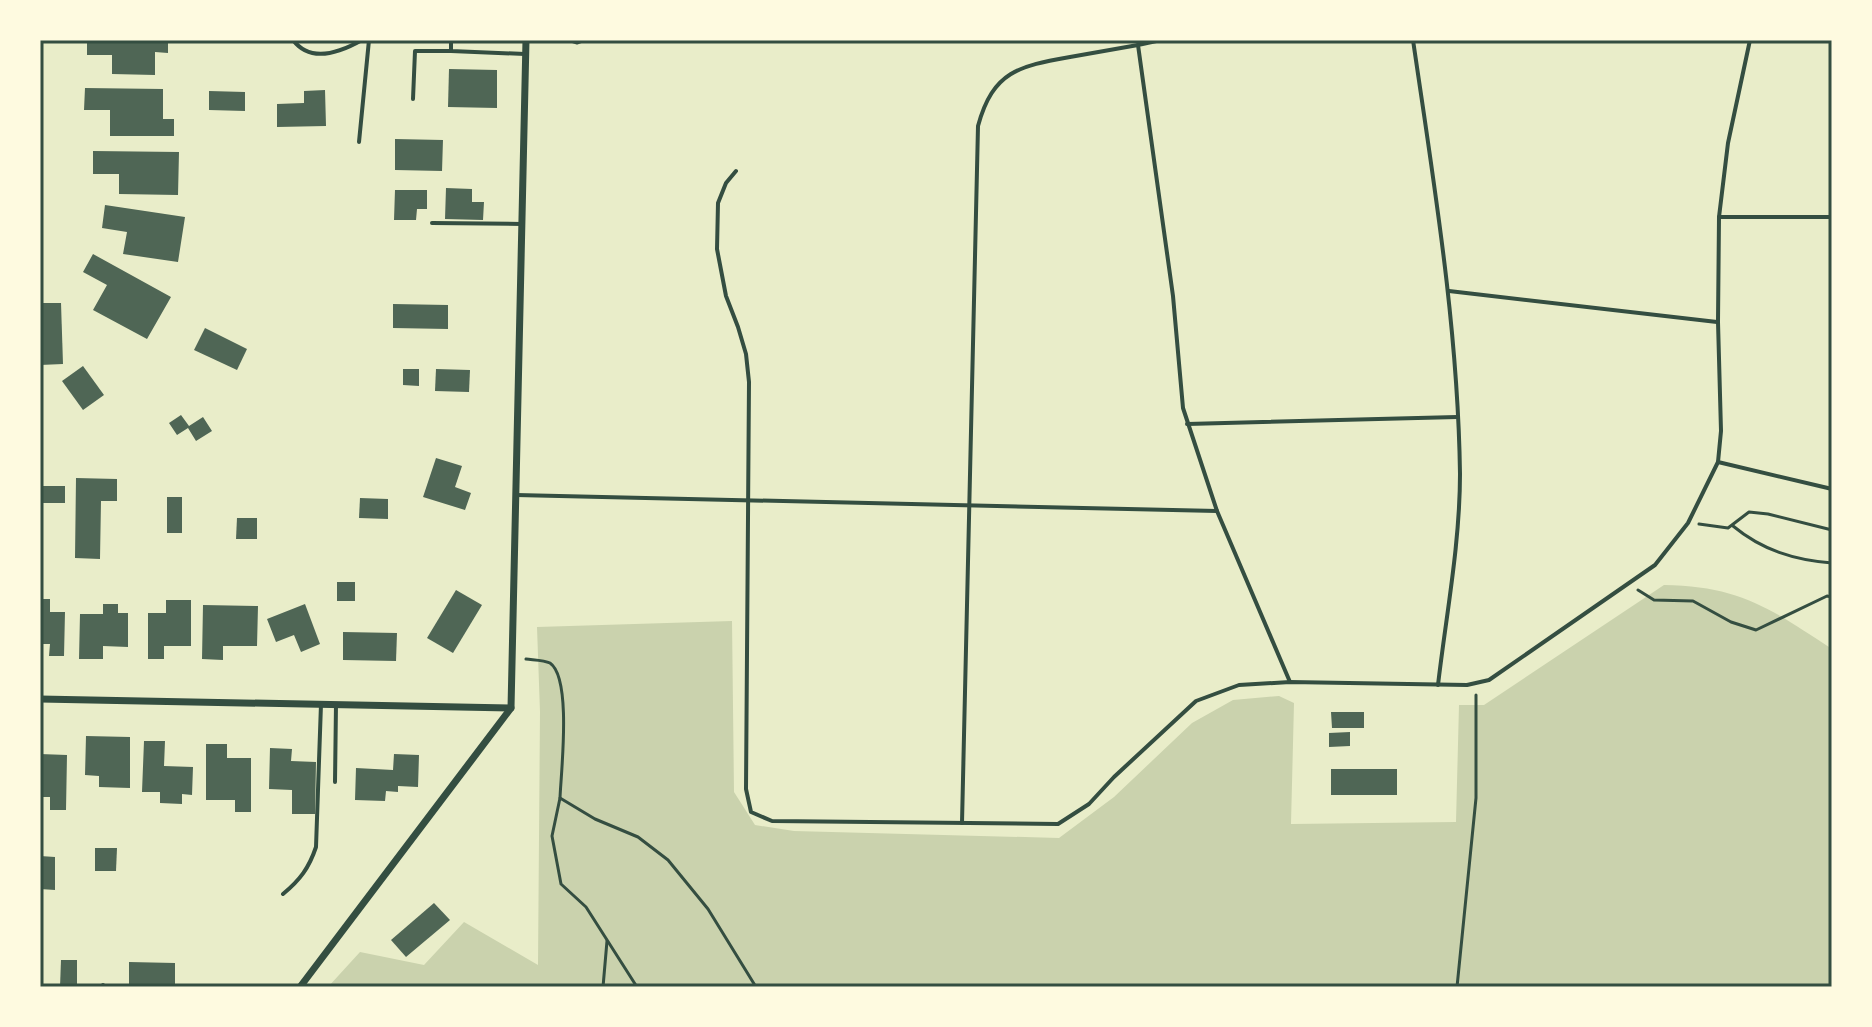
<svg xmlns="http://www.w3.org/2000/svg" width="1872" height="1027" font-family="Cabin,sans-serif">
<rect width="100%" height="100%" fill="#e9edc9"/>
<path fill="#cad2ad" d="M1664 585C1740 586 1771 609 1832 649V987H328L360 952 424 965 464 922 538 965 540 712 537 627 732 621 734 792 755 825 794 831 1059 838 1114 797 1192 723 1233 700 1279 696 1294 703 1291 824 1456 822 1459 705H1484Z"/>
<g fill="#4f6655">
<path d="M87 40H168V53L155 52V75L112 74V55H87Z"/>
<path d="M449 69 497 70V108L448 107Z"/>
<path d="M85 88 163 89V119H174V136H110V110H84Z"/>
<path d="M325 90 326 126 277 127V104L304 103V91Z"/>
<path d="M209 91 245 92V111L209 110Z"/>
<path d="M395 139 443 140 442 171 395 170Z"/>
<path d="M93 151 179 152 178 195 119 194V174H93Z"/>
<path d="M446 188 472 189V202H484L483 220 445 219Z"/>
<path d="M395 190H427V209H417L416 220H394Z"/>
<path d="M105 205 185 217 178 262 123 254 127 232 102 228Z"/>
<path d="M93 254 171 297 147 339 93 310 107 285 83 272Z"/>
<path d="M40 303H61L63 364 40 365Z"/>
<path d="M393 304 448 305V329L393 328Z"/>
<path d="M205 328 247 349 237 370 194 350Z"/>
<path d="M83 366 104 395 83 410 62 381Z"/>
<path d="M403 369H419V386L403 385Z"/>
<path d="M436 369 470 370 469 392 435 391Z"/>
<path d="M181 415 189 426 203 417 212 431 196 441 188 428 177 435 169 423Z"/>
<path d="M436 458 462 466 455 487 471 493 465 510 423 497Z"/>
<path d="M76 478 117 479V501H101L100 559 75 558Z"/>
<rect x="40" y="486" width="25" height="17"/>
<rect x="167" y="497" width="15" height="36"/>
<path d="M360 498 388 499V519L359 518Z"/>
<path d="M237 518H257V539H236Z"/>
<rect x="337" y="582" width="18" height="19"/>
<path d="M456 590 482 605 453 653 427 638Z"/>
<path d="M40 599H50V612H65L64 656H49L50 644H40Z"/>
<path d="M166 600H191V646H164V659H148V613H166Z"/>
<path d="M103 604H118V613H128V647L103 646V659H79L80 614H103Z"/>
<path d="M305 604 320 644 301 652 294 635 276 642 267 619Z"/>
<path d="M203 605 258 606 257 646H223V660L202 659Z"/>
<path d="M343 632 397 633 396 661 343 660Z"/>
<path d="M1331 712H1364V728H1332Z"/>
<path d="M1350 732V746L1329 747V733Z"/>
<path d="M86 736 130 737V788L99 787V776L85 775Z"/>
<path d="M144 741H165L164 766 193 767 192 795 182 794V804L160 803V792H142Z"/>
<path d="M206 744H227V758H251V812H235V800H206Z"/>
<path d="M270 748 292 749 291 761 316 762 315 814H292V790L269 789Z"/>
<path d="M40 754 67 755 66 810H50V797H40Z"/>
<path d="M394 754 419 755 418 787 398 786V792L386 791 385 801 355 800 356 768 393 770Z"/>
<rect x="1331" y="769" width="66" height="26"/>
<path d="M95 848H117L116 871H95Z"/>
<path d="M40 856 55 857V890L40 889Z"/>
<path d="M434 903 450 920 406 957 391 940Z"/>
<path d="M61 960H77V987H60Z"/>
<path d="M129 962 175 963V987H129Z"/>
</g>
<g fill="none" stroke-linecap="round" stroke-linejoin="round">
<g stroke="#344e41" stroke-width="3">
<path d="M568 40 577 43 585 40"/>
<path d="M1699 524 1728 528 1749 512 1768 514 1832 530"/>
<path d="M1733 526C1762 550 1794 560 1832 563"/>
<path d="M1638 590 1654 600 1693 601 1731 622 1756 630 1827 596 1832 597"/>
<path d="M526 659C533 660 544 660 550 663 572 678 561 772 560 798"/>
<path d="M603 987 607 941"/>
<path d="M637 987 586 907 561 884 552 836 560 798 595 819 638 837 668 860 708 909 756 987"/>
<path d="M1457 987 1476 798V695"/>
</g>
<g stroke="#344e41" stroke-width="4">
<path d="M293 40C311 64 341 52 362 40"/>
<path d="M451 40V51L525 54"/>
<path d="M1161 40 1138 45 1173 296 1183 408 1217 511 1290 682"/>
<path d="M1413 40C1434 184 1458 328 1460 474 1460 544 1446 616 1438 685"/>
<path d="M1750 40 1728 143 1719 217H1832"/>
<path d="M413 99 415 51H451"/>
<path d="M359 142 369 40"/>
<path d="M736 171 726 183 718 203 717 249 726 296 738 327 746 354 749 382 746 789 751 812 772 821 1058 824 1089 804 1114 777 1196 701 1239 685 1290 682 1467 685 1489 680 1655 565 1688 523 1718 462"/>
<path d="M1719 217 1718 322 1721 431 1718 462 1832 489"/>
<path d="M432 223 522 224"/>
<path d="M1449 291 1717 322"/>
<path d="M1187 424 1457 417"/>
<path d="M516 495 1217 511"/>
<path d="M335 782 336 704"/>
<path d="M962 823 978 126C993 71 1019 66 1070 57 1093 53 1115 49 1138 45"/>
<path d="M283 894C300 880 309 868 316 847L321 704"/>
<path d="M103 987V985"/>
</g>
<g stroke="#344e41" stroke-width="7">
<path d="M40 699 511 708"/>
<path d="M300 987 511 708 526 40"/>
</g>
</g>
<rect width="1872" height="1027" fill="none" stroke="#fefae0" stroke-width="84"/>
<rect x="42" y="42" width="1788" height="943" fill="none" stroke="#344e41" stroke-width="3"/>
</svg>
